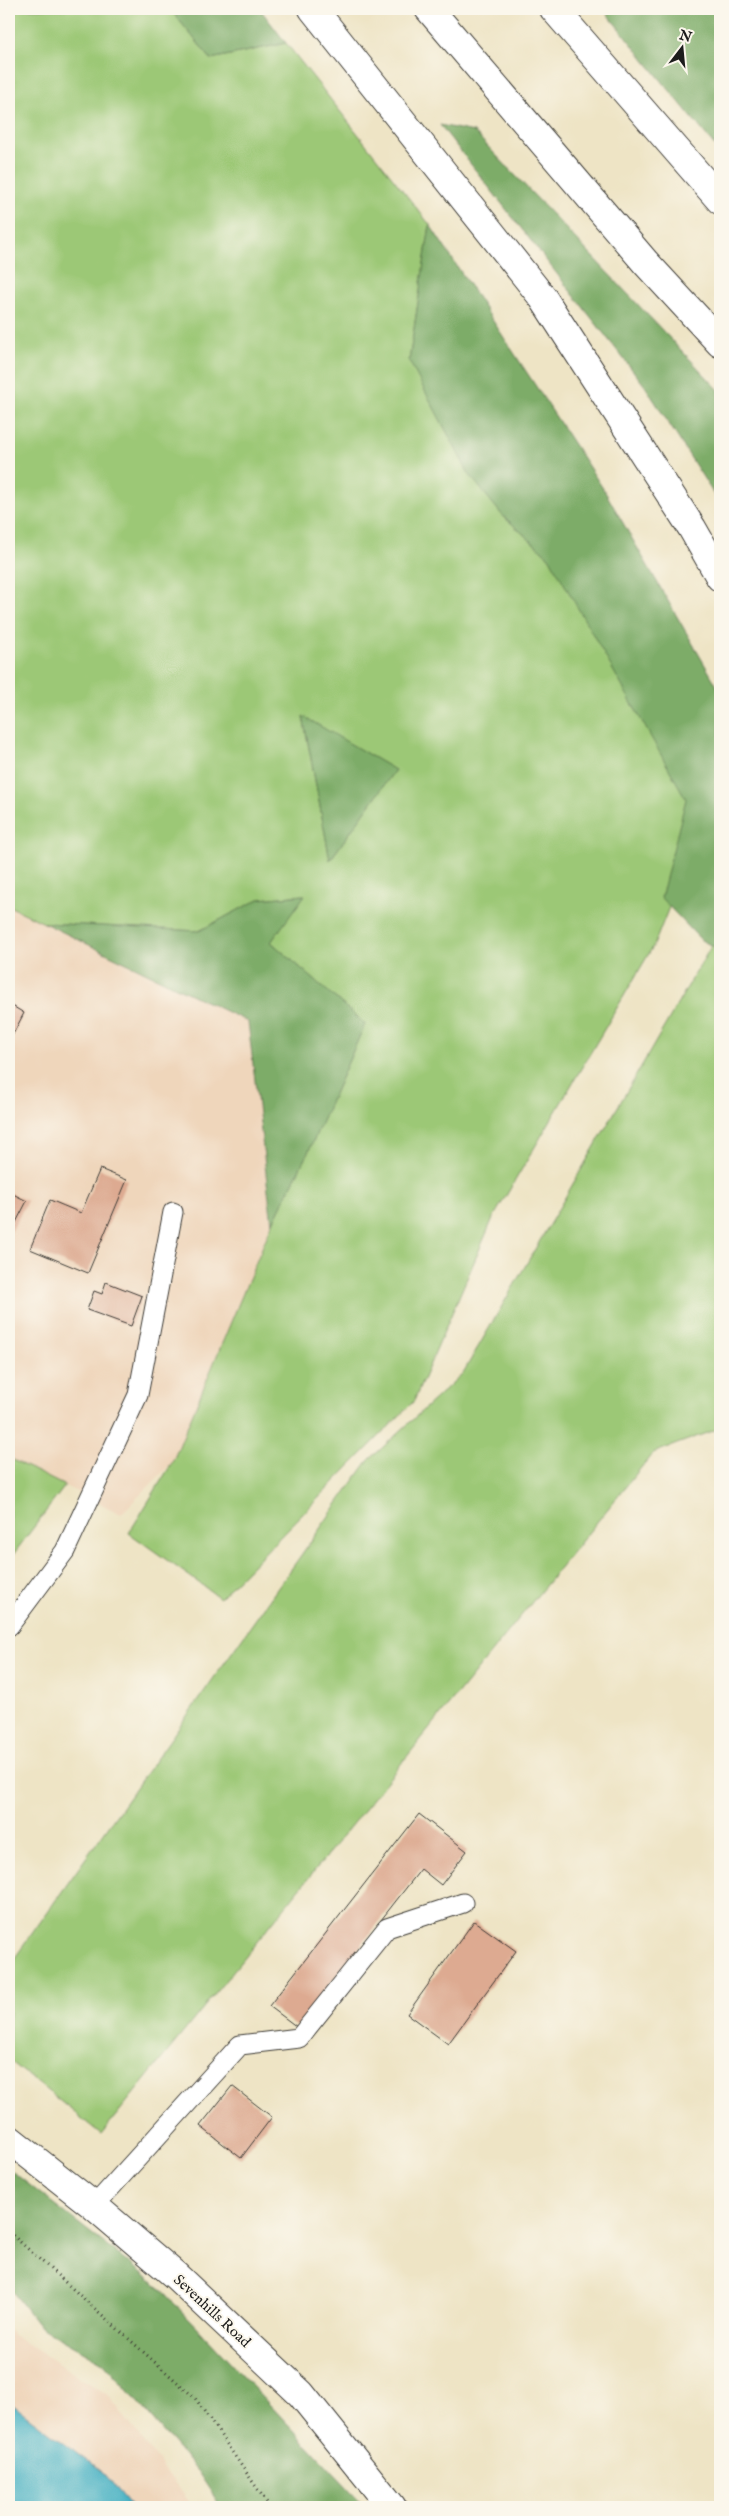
<svg xmlns="http://www.w3.org/2000/svg" width="729" height="2516" font-family="'IM FELL English',serif">
<rect width="100%" height="100%" fill="#fbf7ec"/>
<filter id="ink" filterUnits="userSpaceOnUse"><feTurbulence type="fractalNoise" baseFrequency=".02" numOctaves="2"/><feDisplacementMap in="SourceGraphic" scale="10" xChannelSelector="R" yChannelSelector="G"/><feConvolveMatrix kernelMatrix="1 2 1 2 8 2 1 2 1" color-interpolation-filters="sRGB"/></filter>
<filter id="wash" filterUnits="userSpaceOnUse"><feTurbulence type="fractalNoise" baseFrequency=".0096" numOctaves="4" result="noise"/><feDisplacementMap in="SourceGraphic" scale="20" xChannelSelector="R" yChannelSelector="G"/><feGaussianBlur stdDeviation="1.12" result="paint"/><feColorMatrix in="noise" values="0 0 0 0 0 0 0 0 0 0 0 0 0 0 0 0 0 1.4 0 .05"/><feComposite in="paint" operator="in"/></filter>
<g filter="url(#wash)">
<rect width="100%" height="100%" fill="#eee4c5"/>
<g fill="#efd6bb">
<path d="M9 906 248 1022 272 1224 172 1463 121 1514 9 1458Z"/>
<path d="M9 2329 13 2335 108 2395 193 2507H9Z"/>
</g>
<g fill="#9cc876" stroke="#5c7249" fill-rule="evenodd">
<path d="M9 9H170L211 59 286 43 430 225 409 361 502 515 549 557 716 789 654 945 493 1218 414 1401 220 1598 129 1533 172 1463 272 1224 311 1146 365 1024 271 942 304 895 259 899 199 931 44 923 9 906ZM303 717 395 770 330 860V859Z"/>
<path d="M720 931V1428L653 1453 101 2134 9 2060V1966L368 1461 463 1373Z"/>
<path d="M9 1458 65 1486 9 1560Z"/>
</g>
<g fill="#7dac67" stroke="#4c6442">
<path d="M170 9H260L286 43 211 59Z"/>
<path d="M603 9H720V152Z"/>
<path d="M440 125 474 132 720 391V504L645 386Z"/>
<path d="M430 225 604 490 720 691V950L701 940 661 898 686 799 549 557 502 515 469 474 409 361Z"/>
<path d="M303 716 395 770 330 860Z"/>
<path d="M305 895 271 942 365 1024 311 1146 272 1224 248 1022 44 923 199 931 259 899Z"/>
<path d="M9 2169 155 2283 366 2507H221L198 2472 104 2363 40 2327 9 2287Z"/>
</g>
<path fill="#45b0c3" stroke="#306670" d="M9 2402 104 2473 132 2507H16L9 2499Z"/>
<g id="blocks">
<g fill="#ddaa91">
<path d="M9 1004 24 1013 9 1042Z"/>
<path d="M100 1169 127 1180 88 1273 30 1249 50 1200 81 1213Z"/>
<path d="M9 1192 27 1201 9 1236Z"/>
<path d="M106 1282 142 1296 131 1326 87 1310 94 1291 102 1294Z"/>
<path d="M419 1814 467 1851 441 1885 421 1869 297 2027 269 2006Z"/>
<path d="M474 1921 516 1951 448 2044 407 2014Z"/>
<path d="M232 2086 272 2117 241 2158 200 2126Z"/>
</g>
</g>
</g>
<g filter="url(#ink)">
<use href="#blocks" fill-opacity="0" stroke="#3c3a35" stroke-width="1"/>
<g fill="none" stroke-linecap="round" stroke-linejoin="round">
<defs>
<g id="lane">
<path d="M9 1626 65 1551 138 1395 173 1212"/>
<path d="M94 2206 240 2045 299 2038 387 1928 463 1903"/>
</g>
<path id="street" d="M9 2139 94 2206 176 2276 301 2394 392 2507"/>
<g id="highway">
<path d="M313 9 543 298 692 528 720 577"/>
<path d="M429 9 646 263 720 343"/>
<path d="M554 9 720 200"/>
</g>
</defs>
<use href="#lane" stroke="#3c3a35" stroke-width="21"/>
<use href="#street" stroke="#3c3a35" stroke-width="30"/>
<use href="#highway" stroke="#3c3a35" stroke-width="30"/>
<path stroke="#3c3a35" stroke-width="3" stroke-dasharray="1 4" stroke-linecap="butt" d="M9 2232 195 2398 270 2507"/>
<use href="#lane" stroke="#fff" stroke-width="19"/>
<use href="#street" stroke="#fff" stroke-width="28"/>
<use href="#highway" stroke="#fff" stroke-width="28"/>
</g>
</g>
<g text-anchor="middle" dominant-baseline="central" stroke-width="4" stroke-linejoin="round" paint-order="stroke">
<g font-size="15" fill="#1c1c1c" stroke="#fbf7ec">
<text transform="translate(212 2311) rotate(43)">Sevenhills Road</text>
</g>
</g>
<rect width="729" height="2516" fill="none" stroke="#fbf7ec" stroke-width="30"/>
<g transform="translate(682 48) rotate(16)" stroke="#fbf7ec" stroke-width="4" paint-order="stroke">
<path d="M0-4L9 19L0 12L-9 19Z" fill="#1c1c1c"/>
<text y="-8" font-size="14" font-weight="bold" text-anchor="middle" fill="#1c1c1c">N</text>
</g>
</svg>
